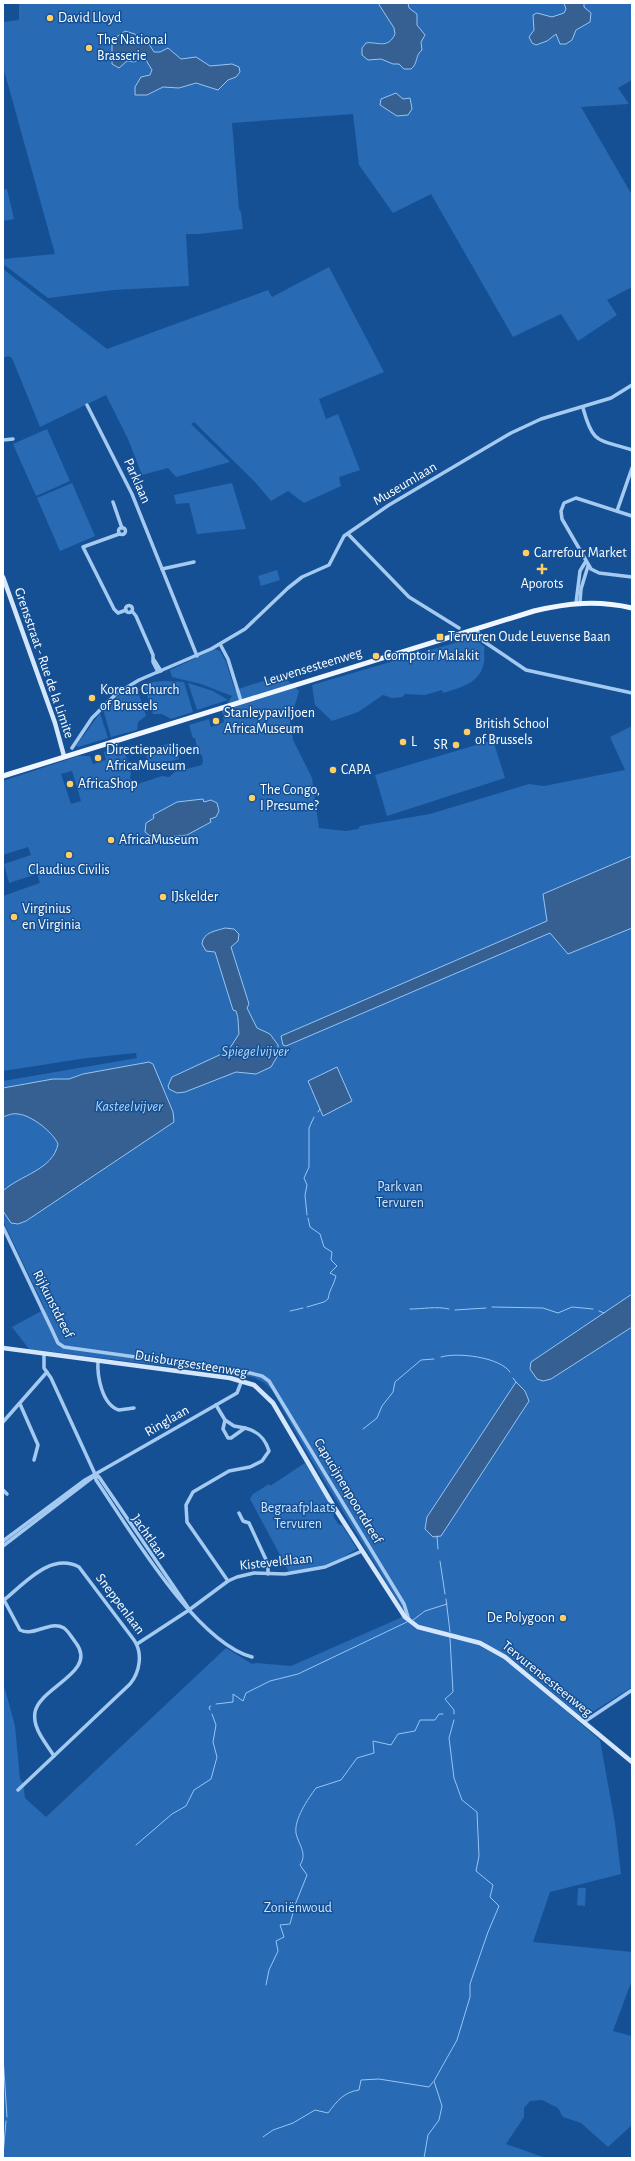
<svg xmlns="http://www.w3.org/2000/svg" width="635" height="2161" font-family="'Alegreya Sans',sans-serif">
<rect width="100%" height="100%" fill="#155094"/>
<g fill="#286ab3" fill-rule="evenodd">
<path d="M19 3H632V80L618 88 629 104 581 107 632 195V287L607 300 617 315 578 341 561 314 513 337 431 194 393 213 359 165 353 114 232 123 239 209 241 212 243 229 199 234H186L189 286 113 290 48 298 3 264V259L55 254 4 70 3 22 19 20Z"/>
<path d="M7 189 14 219 3 221V190Z"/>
<path d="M329 267 384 372 319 399 326 419 338 414 360 470 339 477 341 486 304 503 288 491 271 501 255 482 194 422 191 424 230 462 176 477 168 468 142 475 128 439 106 395 40 427 12 358 8 356 3 358V269L107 349 268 290 272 297Z"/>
<path d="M47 429 70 481 36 496 13 444Z"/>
<path d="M72 483 95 536 60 551 37 498Z"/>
<path d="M232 483 246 529 197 534 189 503 176 504 174 495Z"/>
<path d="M277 570 280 580 261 586 258 576Z"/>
<path d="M468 639 476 640 485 647C483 652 485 657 484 662 481 683 460 688 443 693L442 690 425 695 405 694 402 697 392 698 383 695 358 712 332 721 315 705 312 685Z"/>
<path d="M215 649 220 651 226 662 235 690 282 675 299 691 290 722 293 740 312 778 319 828 346 831 358 829 360 826 430 814 529 784 544 786 625 770 610 737 632 726V1687L583 1718 511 1658 509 1662 600 1740 615 1823 621 1874 550 1892 533 1942 632 1952V1980L613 2031 632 2036V2125L608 2147 581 2123 563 2117 558 2108 542 2100 530 2101 524 2108V2117L506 2144 546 2158H3V1686L5 1689 15 1726 20 1779 23 1783 25 1798 46 1817 226 1648 252 1664 256 1663 291 1666 400 1618 405 1613 309 1456 272 1390 265 1383 253 1377 29 1349 12 1327 45 1309 3 1221V1081L137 1058 136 1053 87 1058 3 1071V896L40 883 37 874 9 883 4 864 31 855 28 847 3 855V781L78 756H90L93 764 106 760 104 752 123 746 131 774 130 777 132 783 135 785 162 776 169 777 175 772 202 765 203 761 202 755 198 753 195 738H193L189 725 209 719 211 727 224 722 222 711 232 696 201 684 172 677 170 670ZM72 771 81 801 71 804 61 774Z"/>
<path d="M164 681 184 682 193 712 171 719 162 714H153L143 683Z"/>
<path d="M188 683 213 691 228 700 197 710Z"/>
<path d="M136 685 146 716 138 722 137 730 111 737 103 709 113 699Z"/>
<path d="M100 713 108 738 78 747 76 746Z"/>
<path d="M493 740 505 778 387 816 375 775Z"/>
<path d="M174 742 179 759 171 761H163L158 765 150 768 145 751Z"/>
<path d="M305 1463 335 1512 333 1516 339 1525H342L357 1549 331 1564 289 1572 250 1499 253 1494 269 1484 270 1486Z"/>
<path d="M578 1888H586L585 1906 577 1905Z"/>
</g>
<g fill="#356091" stroke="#97c5f4">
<path d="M378 3H408L409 8 417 14V25L425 35 421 42 422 50C415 55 418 64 411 69H404L399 64H393L381 59 368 60 362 55V48L366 43C376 41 388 50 395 34L394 28Z"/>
<path d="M564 3H584V7L591 13 590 22 576 30 572 40 566 44H560L556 34 547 41 536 45 532 43 529 37 534 30 533 15 537 13 552 17 564 13 566 9Z"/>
<path d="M125 31 135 34 139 42 149 44 154 52H160L168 48 181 59 196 57 210 66 232 64 239 67 240 72 236 77 228 80 218 90 196 83 179 88 163 87 147 95H135V87L141 77 150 75 152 70 146 60 143 58 134 62 127 61 119 68 112 64V40Z"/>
<path d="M396 93 403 99 410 98 412 109 408 115 397 116 380 105 381 99Z"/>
<path d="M203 799 204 802 211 800 217 803 219 811 216 817 210 819 211 822 187 835 160 838 159 835 150 836 145 832 146 823 154 818 153 815 177 802Z"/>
<path d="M632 856V928L568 954 550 933 286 1046 283 1045 281 1036 547 921 543 894Z"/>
<path d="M225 928 234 929 239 934 238 941 231 947 249 1004 247 1008 257 1028 270 1034 278 1045V1055L271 1067 256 1074 236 1072 185 1092 177 1093 169 1089 168 1086 172 1077 228 1051 239 1034C238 1026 239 1018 236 1011L233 1010 215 952 206 951 202 944C203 932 216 931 225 928Z"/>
<path d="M149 1062 153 1064 173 1112 174 1122 26 1221 18 1224 11 1223 3 1211V1191C20 1175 53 1170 58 1144 53 1132 31 1115 18 1114 13 1113 8 1115 3 1117V1088L53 1079H69L83 1074Z"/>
<path d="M337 1067 352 1101 323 1116 308 1081Z"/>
<path d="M632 1294V1327L551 1379 543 1381 537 1379 530 1369 531 1362Z"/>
<path d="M516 1382 525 1391 529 1401 441 1536 433 1537 425 1529 427 1517Z"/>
</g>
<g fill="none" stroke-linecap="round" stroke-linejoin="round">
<g stroke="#97c5f4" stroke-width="1">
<path d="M318 1112 320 1109"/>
<path d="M307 1215 305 1195 307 1185 304 1178 309 1167V1128L314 1117"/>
<path d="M307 1307 324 1302 328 1299C329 1290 334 1285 336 1276L330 1273 337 1266 331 1260 332 1252 324 1247 320 1234 310 1227 308 1218"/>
<path d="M492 1307 543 1308 558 1313 572 1307 593 1309"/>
<path d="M410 1309C423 1309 436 1306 449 1309"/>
<path d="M455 1310 486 1308"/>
<path d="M290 1311 303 1308"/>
<path d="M599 1311 604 1313"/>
<path d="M441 1357C457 1352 500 1357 510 1372"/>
<path d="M513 1378 516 1382"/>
<path d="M363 1429 377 1418 382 1406 393 1392 395 1382 421 1360 434 1359"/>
<path d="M437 1536 438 1549"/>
<path d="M440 1561 445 1594"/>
<path d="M446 1599 450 1632"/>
<path d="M413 1620 425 1611 447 1604"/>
<path d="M450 1638 453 1692 445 1699 454 1710V1714"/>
<path d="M216 1704 233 1702V1694L243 1701 246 1693 270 1681 298 1674 407 1622"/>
<path d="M210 1710 209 1707 211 1706"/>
<path d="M136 1845 172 1814 186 1806 194 1790 211 1779 217 1757 213 1742 216 1725 212 1714"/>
<path d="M266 1985 269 1970 278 1951 276 1941 284 1937 280 1925 290 1924 295 1905 307 1875 300 1865C308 1853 298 1844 296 1833 294 1819 308 1799 316 1788L341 1780 357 1758 374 1753 373 1741 391 1745 398 1734 415 1731 420 1720H435L439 1714H443"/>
<path d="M3 2056 7 2117"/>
<path d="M263 2137 273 2130 293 2123 315 2110 328 2113C337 2101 344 2092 359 2090L361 2080 379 2079 429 2087 433 2082"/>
<path d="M3 2156 6 2121"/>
<path d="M424 2158 428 2135 439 2120 442 2106 434 2081 457 2040 470 1997V1984L488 1932 499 1906 490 1897 493 1885 476 1871 479 1856 477 1812 462 1800 454 1778 449 1738 454 1720"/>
</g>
<g stroke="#a5caf1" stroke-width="3.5">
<path d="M87 405 132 494 197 656"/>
<path d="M583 408C593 445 598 439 632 450"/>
<path d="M3 440 13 439"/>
<path d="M113 502 122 528"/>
<path d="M617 511 632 468"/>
<path d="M632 516 576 498 564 503 561 511 562 519 591 569 599 573 632 577"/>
<circle cx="122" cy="531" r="3.5"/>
<path d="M119 534 83 547 114 609 118 613 126 610"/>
<path d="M348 534 409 597 459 628"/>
<path d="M162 569 194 562"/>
<path d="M580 602 581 589 588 566"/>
<path d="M576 603 580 571 586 561"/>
<circle cx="129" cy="609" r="3.5"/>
<path d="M132 611 136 616 153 655V662L158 672"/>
<path d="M476 629 483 641 526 670 632 693"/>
<path d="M220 644 228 659 241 701"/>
<path d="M154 660 161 671"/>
<path d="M72 748 92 718 116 694 139 680 211 649 245 629 288 588 302 577 329 565 344 536 389 505 511 433 541 419 611 398 632 385"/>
<path d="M3 1227 52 1330 58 1343 64 1347 250 1373 262 1376 269 1381 404 1604 409 1620"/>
<path d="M44 1354V1368L51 1378 95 1474 96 1480C129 1528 195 1642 252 1657"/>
<path d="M98 1361C97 1376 102 1405 119 1410L134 1408"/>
<path d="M20 1404 38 1445 34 1460"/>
<path d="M216 1405 225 1420 223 1429 228 1438H231L245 1428C258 1431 265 1438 269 1451L262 1461 250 1467 229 1471 193 1492 186 1505 187 1522 228 1581"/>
<path d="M225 1420 234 1426 245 1428"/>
<path d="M3 1422 47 1372"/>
<path d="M95 1474 99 1477 189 1609"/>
<path d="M3 1490 7 1494"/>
<path d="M239 1513 243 1521 249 1523 268 1564V1574"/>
<path d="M3 1541 85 1480 237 1393 242 1380"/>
<path d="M3 1546 93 1477"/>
<path d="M3 1598 20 1630C35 1637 49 1620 64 1628 69 1632 72 1638 76 1643 98 1672 40 1687 35 1712 32 1728 46 1743 54 1756"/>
<path d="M4 1600C25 1583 51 1552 79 1567L134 1640C143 1653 140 1672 130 1684L18 1790"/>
<path d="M137 1644 189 1610 228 1581 237 1577 254 1573 285 1574 325 1567 362 1551"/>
<path d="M584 1722 632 1690"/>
</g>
<g stroke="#d4e6fc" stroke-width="4.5">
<path d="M3 577 55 723 64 756"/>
<path d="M3 1348 230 1378 254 1385 273 1403 334 1507 405 1617 418 1627 480 1643 505 1657 632 1762"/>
</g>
<path stroke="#eff6ff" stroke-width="5" d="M3 776 534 611C568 603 597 600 632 608"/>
</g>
<g fill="#ffcf65" stroke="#155094" stroke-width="1.5">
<circle cx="50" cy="18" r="4"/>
<circle cx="89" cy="48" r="4"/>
<circle cx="526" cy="553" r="4"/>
<path d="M540 563h4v4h4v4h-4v4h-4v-4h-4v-4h4z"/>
<rect x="436" y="633" width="8" height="8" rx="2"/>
<circle cx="376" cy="656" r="4"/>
<circle cx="92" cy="698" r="4"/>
<circle cx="216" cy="721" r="4"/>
<circle cx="467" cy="732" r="4"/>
<circle cx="403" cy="742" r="4"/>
<circle cx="456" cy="745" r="4"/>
<circle cx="98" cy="758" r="4"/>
<circle cx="333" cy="770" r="4"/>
<circle cx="70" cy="784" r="4"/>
<circle cx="252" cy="798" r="4"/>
<circle cx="111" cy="840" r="4"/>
<circle cx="69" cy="855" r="4"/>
<circle cx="163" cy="897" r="4"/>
<circle cx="14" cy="917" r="4"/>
<circle cx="563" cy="1618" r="4"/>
</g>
<g text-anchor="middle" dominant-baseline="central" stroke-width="3" stroke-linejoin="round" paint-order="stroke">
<g font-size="14" fill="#fff" stroke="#155094" text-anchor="start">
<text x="58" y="18">David Lloyd</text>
<text x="97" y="40">The National<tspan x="97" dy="16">Brasserie</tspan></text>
<text x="534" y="553">Carrefour Market</text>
<text x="542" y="584" text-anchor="middle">Aporots</text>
<text x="448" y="637">Tervuren Oude Leuvense Baan</text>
<text x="384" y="656">Comptoir Malakit</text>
<text x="100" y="690">Korean Church<tspan x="100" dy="16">of Brussels</tspan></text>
<text x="224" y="713">Stanleypaviljoen<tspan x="224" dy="16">AfricaMuseum</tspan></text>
<text x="475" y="724">British School<tspan x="475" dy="16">of Brussels</tspan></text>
<text x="411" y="742">L</text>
<text x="448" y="745" text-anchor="end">SR</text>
<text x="106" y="750">Directiepaviljoen<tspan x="106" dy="16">AfricaMuseum</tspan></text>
<text x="341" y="770">CAPA</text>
<text x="78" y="784">AfricaShop</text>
<text x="260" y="790">The Congo,<tspan x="260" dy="16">I Presume?</tspan></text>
<text x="119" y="840">AfricaMuseum</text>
<text x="69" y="870" text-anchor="middle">Claudius Civilis</text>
<text x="171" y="897">IJskelder</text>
<text x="22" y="909">Virginius<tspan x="22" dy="16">en Virginia</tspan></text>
<text x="555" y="1618" text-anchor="end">De Polygoon</text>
</g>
<g font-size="14" fill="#fff" stroke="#155094">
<text transform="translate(137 481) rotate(66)">Parklaan</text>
<text transform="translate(405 484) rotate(-31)">Museumlaan</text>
<text transform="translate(44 663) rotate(71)">Grensstraat - Rue de la Limite</text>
<text transform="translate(313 667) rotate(-17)">Leuvensesteenweg</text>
<text transform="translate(53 1304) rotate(63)">Rijkunstdreef</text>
<text transform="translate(191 1364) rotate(9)">Duisburgsesteenweg</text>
<text transform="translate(167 1421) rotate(-30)">Ringlaan</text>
<text transform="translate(348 1491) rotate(59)">Capucijnenpoortdreef</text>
<text transform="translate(149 1537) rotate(55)">Jachtlaan</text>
<text transform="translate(276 1562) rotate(-6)">Kisteveldlaan</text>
<text transform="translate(120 1604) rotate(53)">Sneppenlaan</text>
<text transform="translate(547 1679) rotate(39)">Tervurensesteenweg</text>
</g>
<g font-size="14" fill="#cce3fc" stroke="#155094">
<text x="400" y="1187">Park van<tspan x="400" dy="16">Tervuren</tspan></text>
<text x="298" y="1508">Begraafplaats<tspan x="298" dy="16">Tervuren</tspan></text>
<text x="298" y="1908">Zoniënwoud</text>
</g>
<g font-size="15" font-style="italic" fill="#b1d4f8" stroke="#155094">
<text x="255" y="1051">Spiegelvijver</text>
<text x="129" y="1106">Kasteelvijver</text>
</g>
</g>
<rect width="635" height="2161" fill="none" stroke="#ffffff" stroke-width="8"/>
</svg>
